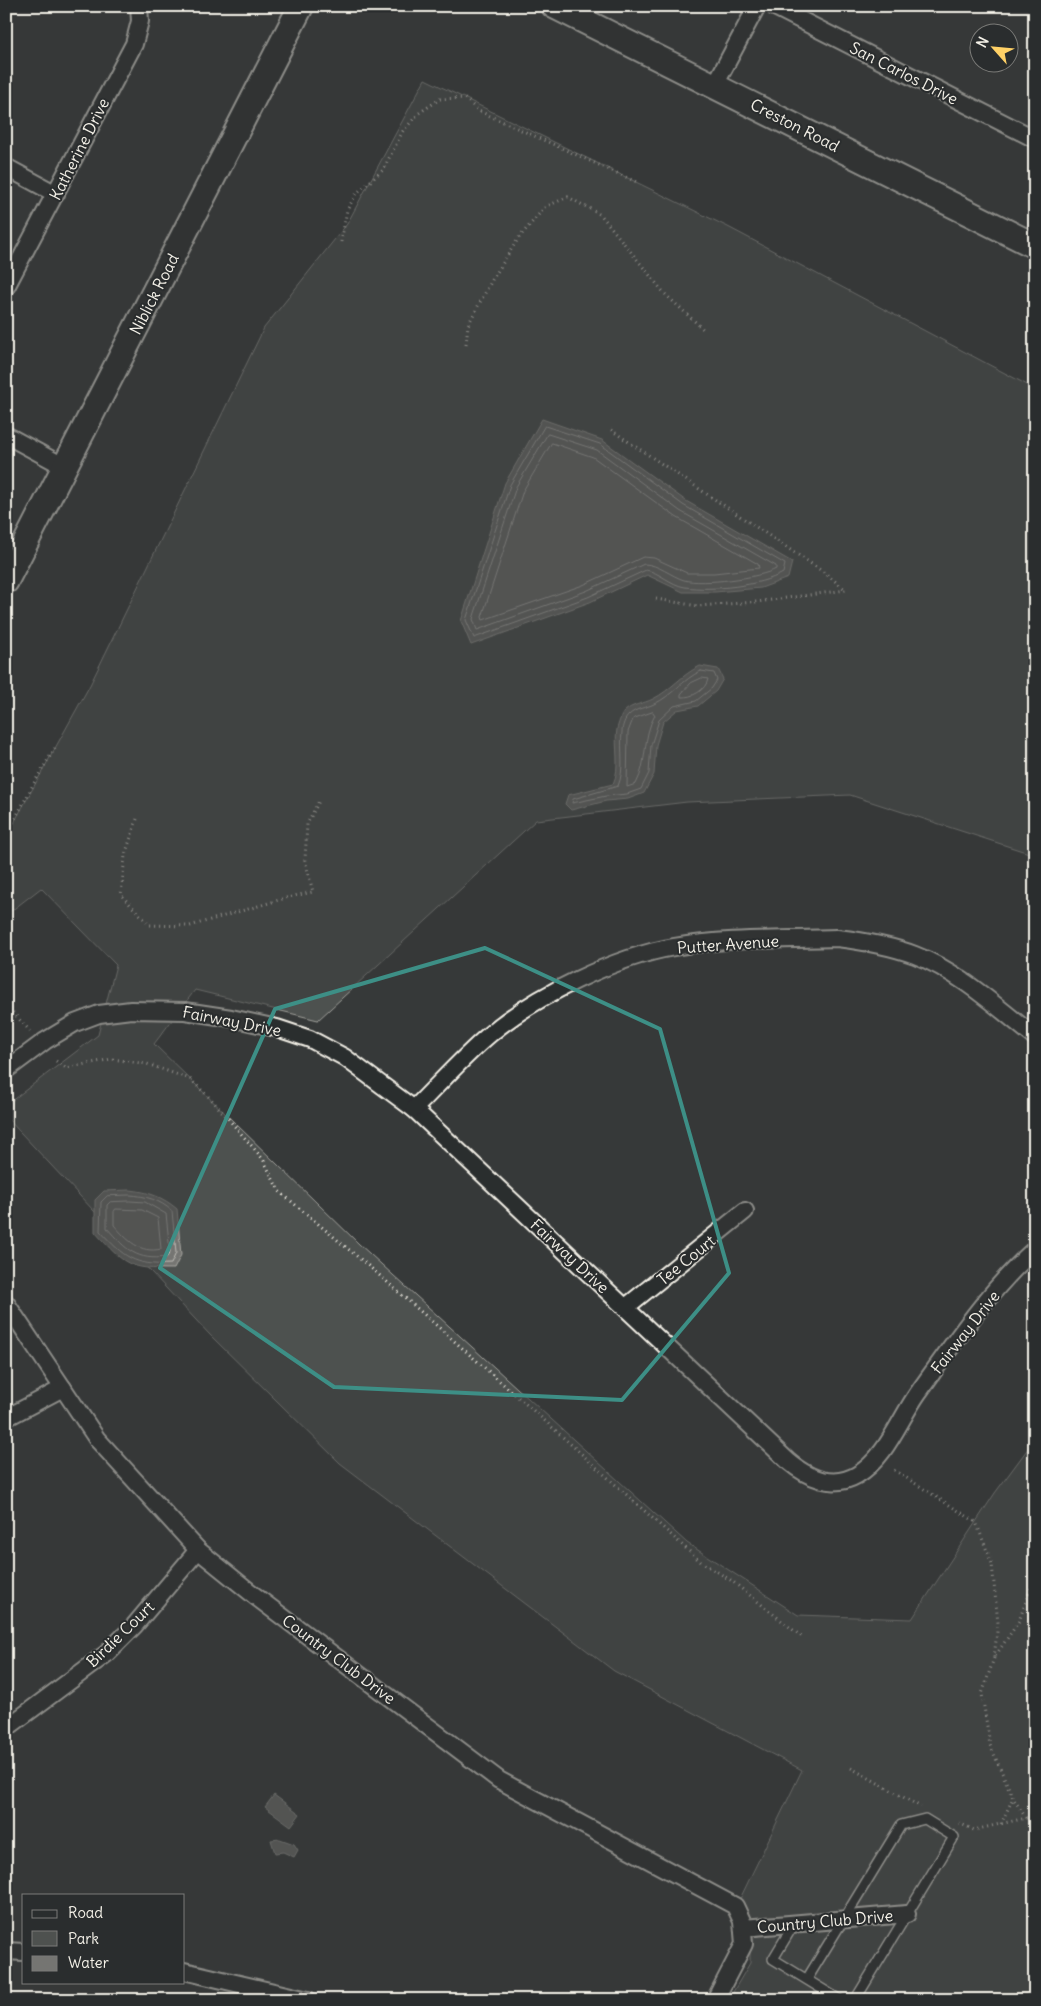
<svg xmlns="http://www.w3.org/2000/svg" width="1041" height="2006" font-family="Delius,sans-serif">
<rect width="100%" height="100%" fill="#363939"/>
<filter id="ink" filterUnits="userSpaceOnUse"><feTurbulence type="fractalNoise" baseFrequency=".02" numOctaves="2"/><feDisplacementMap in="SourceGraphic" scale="10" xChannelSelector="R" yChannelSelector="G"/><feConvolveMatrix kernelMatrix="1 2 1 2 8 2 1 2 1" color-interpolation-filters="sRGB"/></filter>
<g filter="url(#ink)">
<path fill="#4e514f" stroke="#a1a19c" d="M425 79 728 227 1035 389V855L850 795 687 802 536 820 318 1020 195 990 154 1044 359 1244 687 1543 798 1615 912 1619 995 1493 1035 1439V2000H745L733 1992 750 1963V1926L738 1903 802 1770 614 1671 340 1463 210 1335 6 1117V1105L98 1035 116 965 41 888 6 915V837L90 685 264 328 347 224Z"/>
<g fill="#757572" stroke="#a8a7a1">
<path d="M542 419 602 440 686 501 792 562 788 578 761 588 715 592H683L647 575 590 602 471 645 461 621 505 483Z"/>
<path d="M700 666 718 669 723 679 716 691 698 706 677 710 663 722 656 745 654 774 644 793 628 799 606 801 571 810 565 804 568 795 613 784C621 767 614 747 617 729 618 725 621 715 624 712 632 704 643 704 653 699 671 690 681 675 700 666Z"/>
<path d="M130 1190C149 1192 163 1197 177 1209L181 1255 174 1269C129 1269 125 1266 95 1232V1200L104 1191Z"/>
<path d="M274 1795 300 1814 291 1826 265 1807Z"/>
<path d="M280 1839 294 1844 298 1850 294 1857 283 1852 275 1853 271 1840Z"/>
</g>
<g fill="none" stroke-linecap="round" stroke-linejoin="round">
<g stroke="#c1bfb9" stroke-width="1">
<path d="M545 426 600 444 683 505 785 564 783 573C760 586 711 591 685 587 671 585 659 572 646 570L588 597 474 638 466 620 510 485Z"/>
<path d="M548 434 597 450 680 511 776 566V569C760 578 702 585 684 580 671 576 658 564 644 564L586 591 477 630 473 619 516 487Z"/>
<path d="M552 443 593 457 676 517 758 564 759 568 714 573H687L654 558 643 557 583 585 483 620 482 617 523 491Z"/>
<path d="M701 671 714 673 717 680 712 688 696 701 674 706 659 720 651 745 649 773 641 789 627 794 606 796 572 803 573 799 618 786C625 770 620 750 622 732 622 727 625 718 629 715 636 708 646 708 654 704 672 696 683 679 701 671Z"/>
<path d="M702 678 708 679C706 690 692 698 681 697V694L691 683Z"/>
<path d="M653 712 655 715C642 737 648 762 636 784L627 787 628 732 633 719Z"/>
<path d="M130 1195C146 1196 160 1200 172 1211L176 1253 171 1264C134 1266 124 1257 100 1231L101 1202 107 1196Z"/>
<path d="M130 1201 145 1202 166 1214 170 1252 167 1257C137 1261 126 1250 107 1228V1205L110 1202Z"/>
<path d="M116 1209 142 1210 158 1218 161 1249C140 1254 127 1240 114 1225V1212Z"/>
</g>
<defs>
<g id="service">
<path d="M794 1924 773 1959 840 2000"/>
<path d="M807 1979 901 1825 925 1819 954 1837 855 2000"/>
</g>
<g id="minor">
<path d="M773 6 1035 139"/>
<path d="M715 85 757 6"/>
<path d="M6 167 56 194"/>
<path d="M6 287 134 44 140 21 139 6"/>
<path d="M6 435 65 467"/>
<path d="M6 1070 45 1041 75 1023 99 1014 131 1010 185 1011 231 1018 277 1028 310 1039 344 1057 414 1109 788 1461C808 1478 833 1489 857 1475 886 1458 899 1420 918 1393 953 1344 989 1290 1035 1249"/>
<path d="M414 1109C439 1084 463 1057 490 1034 535 996 615 957 674 947 727 938 783 940 837 938 862 941 891 946 915 955 960 972 998 1008 1035 1037"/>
<path d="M6 1303 97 1439 198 1550 255 1596 499 1780 735 1906 742 1921 744 1944 715 2000"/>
<path d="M626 1307 745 1211"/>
<path d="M6 1418 63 1388"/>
<path d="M8 1727 106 1654 134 1626 198 1550"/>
<path d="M743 1928 907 1914"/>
<path d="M6 1951 24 1952"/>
<path d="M184 1971 308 2000"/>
</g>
<g id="secondary">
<path d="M554 6 1035 246"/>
<path d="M6 581 301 6"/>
</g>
</defs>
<use href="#service" stroke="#f4f1e8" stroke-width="12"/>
<use href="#minor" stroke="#f4f1e8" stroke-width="20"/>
<use href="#secondary" stroke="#f4f1e8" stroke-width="28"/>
<g stroke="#f4f1e8" stroke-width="3" stroke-dasharray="1 4" stroke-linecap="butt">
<path d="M341 242 347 210 357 193 383 170 403 131 419 113 440 99 464 98 479 111 639 183"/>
<path d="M466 344 468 325 492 280 518 239 545 207 568 197 601 215 665 294 704 330"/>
<path d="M611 430 825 573 846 590 757 602 698 606 656 599"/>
<path d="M137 819 125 855 121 895 150 925 190 926 289 897 313 892 305 860 307 824 319 801"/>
<path d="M6 836 34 783 55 748"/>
<path d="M6 1005 30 1031"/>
<path d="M56 1061 66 1068 112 1059 147 1064 190 1079 212 1100 263 1159 279 1191 378 1274 544 1420 701 1562 732 1581 802 1637"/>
<path d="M894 1470 976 1522 992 1564 998 1623 994 1658 1019 1621 1035 1576"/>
<path d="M994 1658 982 1694 990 1745 1013 1798 1026 1818"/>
<path d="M851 1768 921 1807"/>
<path d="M959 1823 974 1830 1026 1818 1035 1822"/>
<path d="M1001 1824 1013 1798"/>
</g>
<use href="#service" stroke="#2a2d2e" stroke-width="9"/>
<use href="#minor" stroke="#2a2d2e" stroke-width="16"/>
<use href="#secondary" stroke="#2a2d2e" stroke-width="24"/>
</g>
</g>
<path d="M0 0H1041V2006H0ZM485 948 660 1029 729 1273 622 1400 334 1387 160 1268 275 1009Z" fill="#363939" fill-opacity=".55" fill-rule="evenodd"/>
<path fill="none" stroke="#3d8f86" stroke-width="4" stroke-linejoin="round" d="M485 948 660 1029 729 1273 622 1400 334 1387 160 1268 275 1009Z"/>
<g text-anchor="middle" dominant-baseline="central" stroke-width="4" stroke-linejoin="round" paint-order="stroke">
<g font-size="16" fill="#f4f1e8" stroke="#2a2d2e">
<text transform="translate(904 73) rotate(27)">San Carlos Drive</text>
<text transform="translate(795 125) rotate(27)">Creston Road</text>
<text transform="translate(79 149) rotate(-63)">Katherine Drive</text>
<text transform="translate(154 294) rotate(-63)">Niblick Road</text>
<text transform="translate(728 944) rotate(-4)">Putter Avenue</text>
<text transform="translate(232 1021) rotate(11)">Fairway Drive</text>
<text transform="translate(570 1256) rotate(43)">Fairway Drive</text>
<text transform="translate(686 1260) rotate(-39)">Tee Court</text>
<text transform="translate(965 1332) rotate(-52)">Fairway Drive</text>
<text transform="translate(120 1634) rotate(-44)">Birdie Court</text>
<text transform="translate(339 1659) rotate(37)">Country Club Drive</text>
<text transform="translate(825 1921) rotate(-5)">Country Club Drive</text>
</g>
</g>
<rect width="1041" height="2006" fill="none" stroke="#2a2d2e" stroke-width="25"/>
<rect x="12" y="12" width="1016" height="1981" fill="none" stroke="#f4f1e8" stroke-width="2" filter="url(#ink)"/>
<rect x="22" y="1894" width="162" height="90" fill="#2a2d2e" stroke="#7b7b78"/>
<rect x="32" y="1910" width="25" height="8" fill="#2a2d2e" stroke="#7b7b78"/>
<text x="68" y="1918" font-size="15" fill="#f4f1e8">Road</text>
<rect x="32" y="1931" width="25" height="15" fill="#4e514f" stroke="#7b7b78"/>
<text x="68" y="1944" font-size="15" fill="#f4f1e8">Park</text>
<rect x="32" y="1956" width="25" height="15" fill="#757572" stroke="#7b7b78"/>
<text x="68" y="1968" font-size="15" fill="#f4f1e8">Water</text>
<g transform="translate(994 48) rotate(297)"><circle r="24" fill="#2a2d2e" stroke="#7b7b78"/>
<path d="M0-4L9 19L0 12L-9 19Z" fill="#ffd166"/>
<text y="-8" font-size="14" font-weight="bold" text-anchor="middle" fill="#f4f1e8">N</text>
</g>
</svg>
